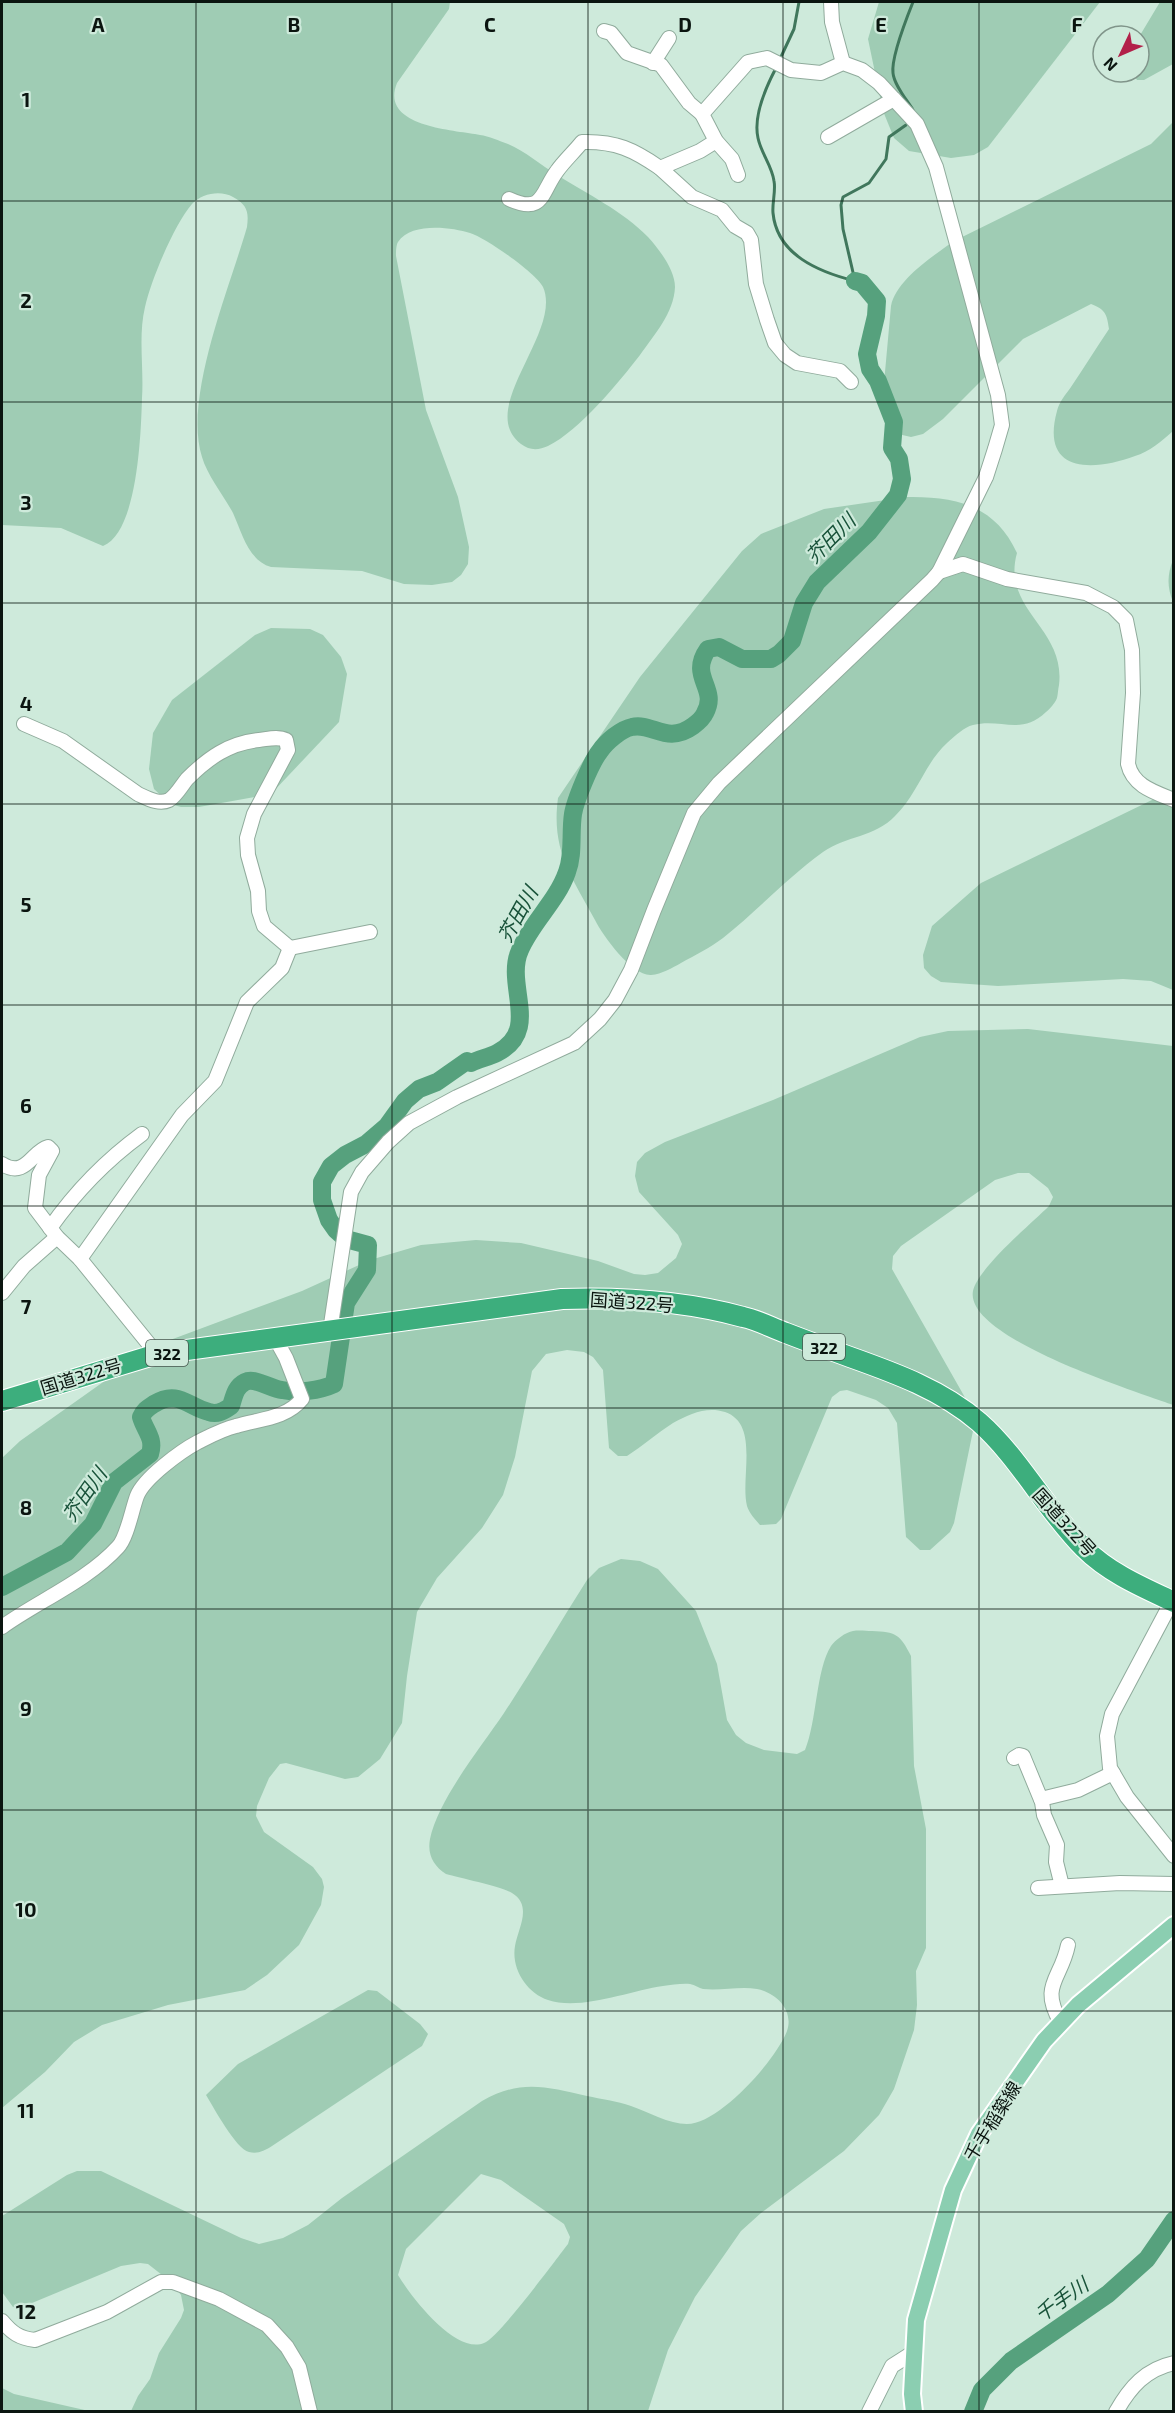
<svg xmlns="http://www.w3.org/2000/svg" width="1175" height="2413" font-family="'Exo 2','Noto Sans JP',sans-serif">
<rect width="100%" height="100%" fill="#ceeadb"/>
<g fill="#9fccb4" fill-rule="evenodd">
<path d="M2 2H450L449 9 397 83C379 127 454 130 480 135 489 136 499 141 508 144 525 151 541 165 557 175 587 194 623 211 648 237 659 249 675 270 675 287 674 313 654 335 640 355 619 382 579 431 548 446 539 450 530 451 521 444 475 409 563 332 543 287 536 273 486 238 470 233 451 227 411 222 398 242 396 245 396 252 396 256L426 410 458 497 469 547 468 564 461 575 452 582 432 585 404 584 362 571 271 567C248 560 242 533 233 513 224 496 207 475 202 457 183 398 230 287 247 227 249 211 247 205 233 197 221 190 202 193 192 204 174 225 151 280 145 307 138 336 144 368 142 398 141 432 138 532 103 546L61 528 2 525Z"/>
<path d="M879 2H1100L988 147 974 155 951 158 909 151 894 138 883 111 868 39Z"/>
<path d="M1160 2H1173V64L1144 80H1137L1132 72H1139V37Z"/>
<path d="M1173 122V431C1162 441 1149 452 1135 456 1092 472 1040 473 1057 411 1059 402 1066 394 1071 387 1084 368 1096 348 1109 329 1107 314 1105 309 1091 304L1023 339 943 419 923 434 911 437 898 434 882 405 891 306C896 280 933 256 954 241L1151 144Z"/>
<path d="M906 497C955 496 995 505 1017 553 1001 610 1066 628 1059 685 1058 689 1058 694 1057 698 1055 703 1050 709 1046 712 1021 736 1001 718 973 725 964 727 955 736 947 743 925 763 917 795 895 816 875 837 846 836 823 852 787 878 758 910 723 938 710 948 695 955 681 963 672 968 662 974 651 975 632 976 603 936 595 920 571 876 551 850 558 798L640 677 742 551 761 534 824 509Z"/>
<path d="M1173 560 1174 602H1173C1167 587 1167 575 1173 560Z"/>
<path d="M271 628 310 629 323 635 341 657 347 674 339 722 271 794 199 807H181L170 804 154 789 149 769 153 733 172 700 255 635Z"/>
<path d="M1165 797 1174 805 1173 990 1151 981 1123 979 998 986 941 982 931 976 924 968 923 955 932 926 981 883 1154 799Z"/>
<path d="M1028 1029 1173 1046V1405C1138 1392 964 1338 973 1291 978 1268 1031 1224 1049 1206L1053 1197 1048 1188 1029 1173H1018L995 1180 901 1246 893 1256 892 1269 963 1394 972 1411 974 1426 954 1523 950 1532 930 1550H920L906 1537 897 1423 888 1408 876 1400 847 1390 840 1391 832 1397 781 1519 776 1524 760 1525C755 1519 749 1513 747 1506 740 1478 760 1424 725 1412 707 1406 689 1414 673 1423 657 1433 643 1446 627 1456H618L609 1448 603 1370 593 1357 584 1352 567 1350 546 1354 532 1371 515 1457 503 1495 482 1528 437 1578 417 1612 407 1676 402 1723 380 1759 358 1777 345 1779 286 1763 280 1764 269 1778 257 1806 256 1816 264 1832 313 1867 322 1879 324 1887 321 1905 299 1945 267 1975 245 1990 168 2005 102 2025 74 2042 45 2072 2 2108V1458L20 1441 154 1346 302 1291 370 1260 421 1245 476 1240 521 1243 598 1261 634 1274 645 1275 658 1273 676 1258 682 1244 678 1235 639 1192 635 1176 637 1162 645 1153 665 1142 773 1100 920 1037 948 1031Z"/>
<path d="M621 1559 640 1561 658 1569 696 1611 717 1664 727 1720 736 1735 746 1743 764 1750 797 1754 805 1750C817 1721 816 1669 831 1646 835 1640 846 1632 853 1631 859 1630 866 1631 872 1631 896 1632 900 1634 911 1656L914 1766 926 1829V1948L916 1971 917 2005 914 2030 894 2089 879 2115 844 2151 761 2213 741 2231 695 2297 668 2350 648 2411H131L138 2396 150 2379 159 2353 181 2318 184 2310 181 2295 171 2282 148 2264 140 2263 121 2266 20 2308 13 2307 2 2292V2216L67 2175 77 2171H101L241 2238 259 2244 283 2238 308 2225 342 2198 482 2101C520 2079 547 2087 587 2096 601 2099 617 2101 631 2106 648 2112 669 2124 687 2124 719 2124 776 2060 787 2031 794 2011 777 1993 757 1989 740 1986 721 1991 703 1989 699 1988 695 1985 690 1984 683 1983 671 1985 663 1986 629 1991 580 2011 548 2000 527 1993 511 1969 515 1946 518 1928 533 1906 512 1893 503 1887 460 1878 446 1874 434 1866 427 1855 430 1839 438 1800 481 1747 504 1713 533 1669 559 1624 587 1580L599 1568ZM481 2174 501 2180 564 2224 570 2237 568 2244C554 2262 499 2337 484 2343 456 2355 411 2297 398 2275L406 2249Z"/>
<path d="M368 1990 377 1991 420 2024 428 2034 422 2046 272 2146C264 2151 258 2154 249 2152 236 2149 214 2108 206 2095L238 2064Z"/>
<path d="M2 2388 14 2394 89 2411H2Z"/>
</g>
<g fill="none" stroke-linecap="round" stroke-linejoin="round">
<g stroke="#40775c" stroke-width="3">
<path d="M780 59 794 29 799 2"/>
<path d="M776 68C766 87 753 116 758 138 761 153 772 166 774 181 776 191 772 203 773 213 777 255 819 272 855 281L843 229 841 205 843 197 869 183 886 159 889 137 906 125"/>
<path d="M913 110C907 100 894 85 893 73 891 57 907 17 913 2"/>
</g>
<g stroke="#56a17d" stroke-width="18">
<path d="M2 1587 67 1552 93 1524 114 1482 150 1454C155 1438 145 1431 141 1417 144 1410 148 1408 154 1404 178 1389 188 1407 209 1412 217 1415 224 1411 231 1406 234 1397 235 1387 245 1382 255 1377 271 1389 282 1390 298 1393 319 1391 334 1384L346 1303 367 1270 368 1245 346 1239 336 1230 329 1220 322 1200V1182L331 1166 345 1155 366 1144 387 1126 405 1101 419 1089 437 1082 467 1061 471 1063C479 1059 489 1057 497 1053 542 1030 504 985 520 950 532 922 557 901 567 872 574 854 570 833 573 814 575 801 591 762 600 751 606 742 621 729 632 727 652 722 667 745 693 726 697 723 703 718 705 713 719 688 688 677 708 649L719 647 742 659H771L779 654 792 641 804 603 817 582 869 532 898 495 902 479 899 459 892 448 894 422 878 381 870 369 867 354 876 316 877 301 862 283 855 281"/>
<path d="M973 2412 982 2390 1011 2361 1108 2294 1147 2259 1174 2220"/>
</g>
<defs>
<g id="minor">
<path d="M831 2 832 22 843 63"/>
<path d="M604 31 611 33 627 53 661 65 689 103 702 114"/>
<path d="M653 63 669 38"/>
<path d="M828 137 894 99"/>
<path d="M716 141 700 151 660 168 692 197 722 210 735 226 747 233 751 240 756 284 767 320 775 343 785 355 797 363 840 371 851 382"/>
<path d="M509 199C544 215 541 192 557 171 564 161 574 152 582 142 616 141 634 150 660 168"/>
<path d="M939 572 963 564 1007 579 1086 593 1113 607 1126 620 1132 650 1133 693 1128 764C1133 786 1154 792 1174 800"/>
<path d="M24 724 63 741 138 794C147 798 159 805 169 800 176 796 182 785 187 779 208 758 229 743 259 740 268 739 278 736 286 740L288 750 254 814 247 838 248 855 258 891 259 911 264 926 290 948"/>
<path d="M290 948 370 932"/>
<path d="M2 1164C26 1179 32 1151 48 1147L52 1151 39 1175 35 1208 57 1237 80 1259 157 1354"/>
<path d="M50 1228C76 1191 105 1161 142 1134"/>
<path d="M80 1259 182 1115 215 1081 247 1002 282 968 290 948"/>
<path d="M2 1293 24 1266 57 1237"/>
<path d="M330 1331 351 1192 362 1172 388 1142 409 1123 457 1097 574 1043 600 1019 615 1000 631 970 654 910 694 813 719 783 932 580 939 572 986 477 995 449 1002 425 998 395 936 167 917 124 879 83 862 70 843 63 821 73 791 70 767 58 748 62 702 114 716 141 732 159 738 175"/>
<path d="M1172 1601 1112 1714 1107 1736 1110 1768 1127 1797 1174 1856"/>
<path d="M2 1627C38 1601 87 1581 118 1547 127 1538 132 1509 137 1496 144 1478 181 1451 198 1442 210 1436 223 1429 236 1426 259 1419 286 1419 302 1399L286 1358 275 1338"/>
<path d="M1014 1758 1019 1755 1023 1756 1042 1802 1044 1815 1057 1845 1056 1862 1062 1886"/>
<path d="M1041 1799 1078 1790 1113 1773"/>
<path d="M1038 1888 1120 1883 1174 1884"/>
<path d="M1061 2023C1039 1985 1061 1980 1068 1945"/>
<path d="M2 2321C12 2333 19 2338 35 2340L107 2312 161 2282H173L219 2299 267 2325 287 2347 299 2367 310 2412"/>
<path d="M869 2412 892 2366 914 2352"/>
<path d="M1116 2412C1130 2387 1146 2369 1174 2363"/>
</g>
<path id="major" d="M914 2412 912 2394 916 2320 953 2190 979 2134 1044 2041 1078 2005 1174 1925"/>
<path id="highway" d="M2 1401 157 1354 562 1299C622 1297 685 1301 743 1317 758 1320 772 1328 786 1333 807 1341 828 1349 850 1357 895 1373 942 1390 979 1422 1019 1457 1046 1510 1084 1548 1109 1573 1142 1587 1174 1602"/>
</defs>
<use href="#minor" stroke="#90ab9c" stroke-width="16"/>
<use href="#major" stroke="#fff" stroke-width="20"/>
<use href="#highway" stroke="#fff" stroke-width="22"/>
<use href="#minor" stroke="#fff" stroke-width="14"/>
<use href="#major" stroke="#8bceb1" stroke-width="16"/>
<use href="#highway" stroke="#3dae7d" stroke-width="20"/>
</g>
<path fill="none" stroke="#0b1510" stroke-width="1.5" stroke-opacity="0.55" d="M196 2V2412M392 2V2412M588 2V2412M783 2V2412M979 2V2412M2 201H1174M2 402H1174M2 603H1174M2 804H1174M2 1005H1174M2 1206H1174M2 1408H1174M2 1609H1174M2 1810H1174M2 2011H1174M2 2212H1174"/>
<g text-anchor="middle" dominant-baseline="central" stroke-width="4.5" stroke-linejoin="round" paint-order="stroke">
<g fill="#ceeadb" stroke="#46554d" stroke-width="1.5">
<rect x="803" y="1334" width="42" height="26" rx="4.5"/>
<rect x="146" y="1340" width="42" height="26" rx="4.5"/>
</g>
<g font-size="16" font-weight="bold" fill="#0b1510">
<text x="824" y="1347">322</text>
<text x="167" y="1353">322</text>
</g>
<g font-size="18" fill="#0b1510" stroke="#ceeadb">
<text transform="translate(632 1302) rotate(4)">国道322号</text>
<text transform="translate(81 1376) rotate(-17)">国道322号</text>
<text transform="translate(1065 1522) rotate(48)">国道322号</text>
<text transform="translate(992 2121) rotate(-58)">千手稲築線</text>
</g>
<g font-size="20" font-style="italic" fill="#19533a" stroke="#ceeadb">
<text transform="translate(830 538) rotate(-45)">芥田川</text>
<text transform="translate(517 914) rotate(-61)">芥田川</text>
<text transform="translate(84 1494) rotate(-55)">芥田川</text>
<text transform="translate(1061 2299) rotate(-35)">千手川</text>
</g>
</g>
<g font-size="20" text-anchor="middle" font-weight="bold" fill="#0b1510" stroke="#ceeadb" stroke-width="4.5" stroke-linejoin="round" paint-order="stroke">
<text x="98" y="32">A</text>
<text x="294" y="32">B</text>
<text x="490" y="32">C</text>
<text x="685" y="32">D</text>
<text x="881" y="32">E</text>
<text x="1077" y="32">F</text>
<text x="26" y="107">1</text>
<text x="26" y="308">2</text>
<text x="26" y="510">3</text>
<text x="26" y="711">4</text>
<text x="26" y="912">5</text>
<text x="26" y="1113">6</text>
<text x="26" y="1314">7</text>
<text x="26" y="1515">8</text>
<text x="26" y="1716">9</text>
<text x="26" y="1917">10</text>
<text x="26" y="2118">11</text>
<text x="26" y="2319">12</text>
</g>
<rect width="1175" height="2413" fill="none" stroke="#0b1510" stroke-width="6"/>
<g transform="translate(1121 54) rotate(226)"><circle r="28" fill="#ceeadb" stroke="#80958a" stroke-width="1.5"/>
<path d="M0-4.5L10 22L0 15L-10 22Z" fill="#b22049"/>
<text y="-9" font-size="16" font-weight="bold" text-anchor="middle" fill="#0b1510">N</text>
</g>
</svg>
